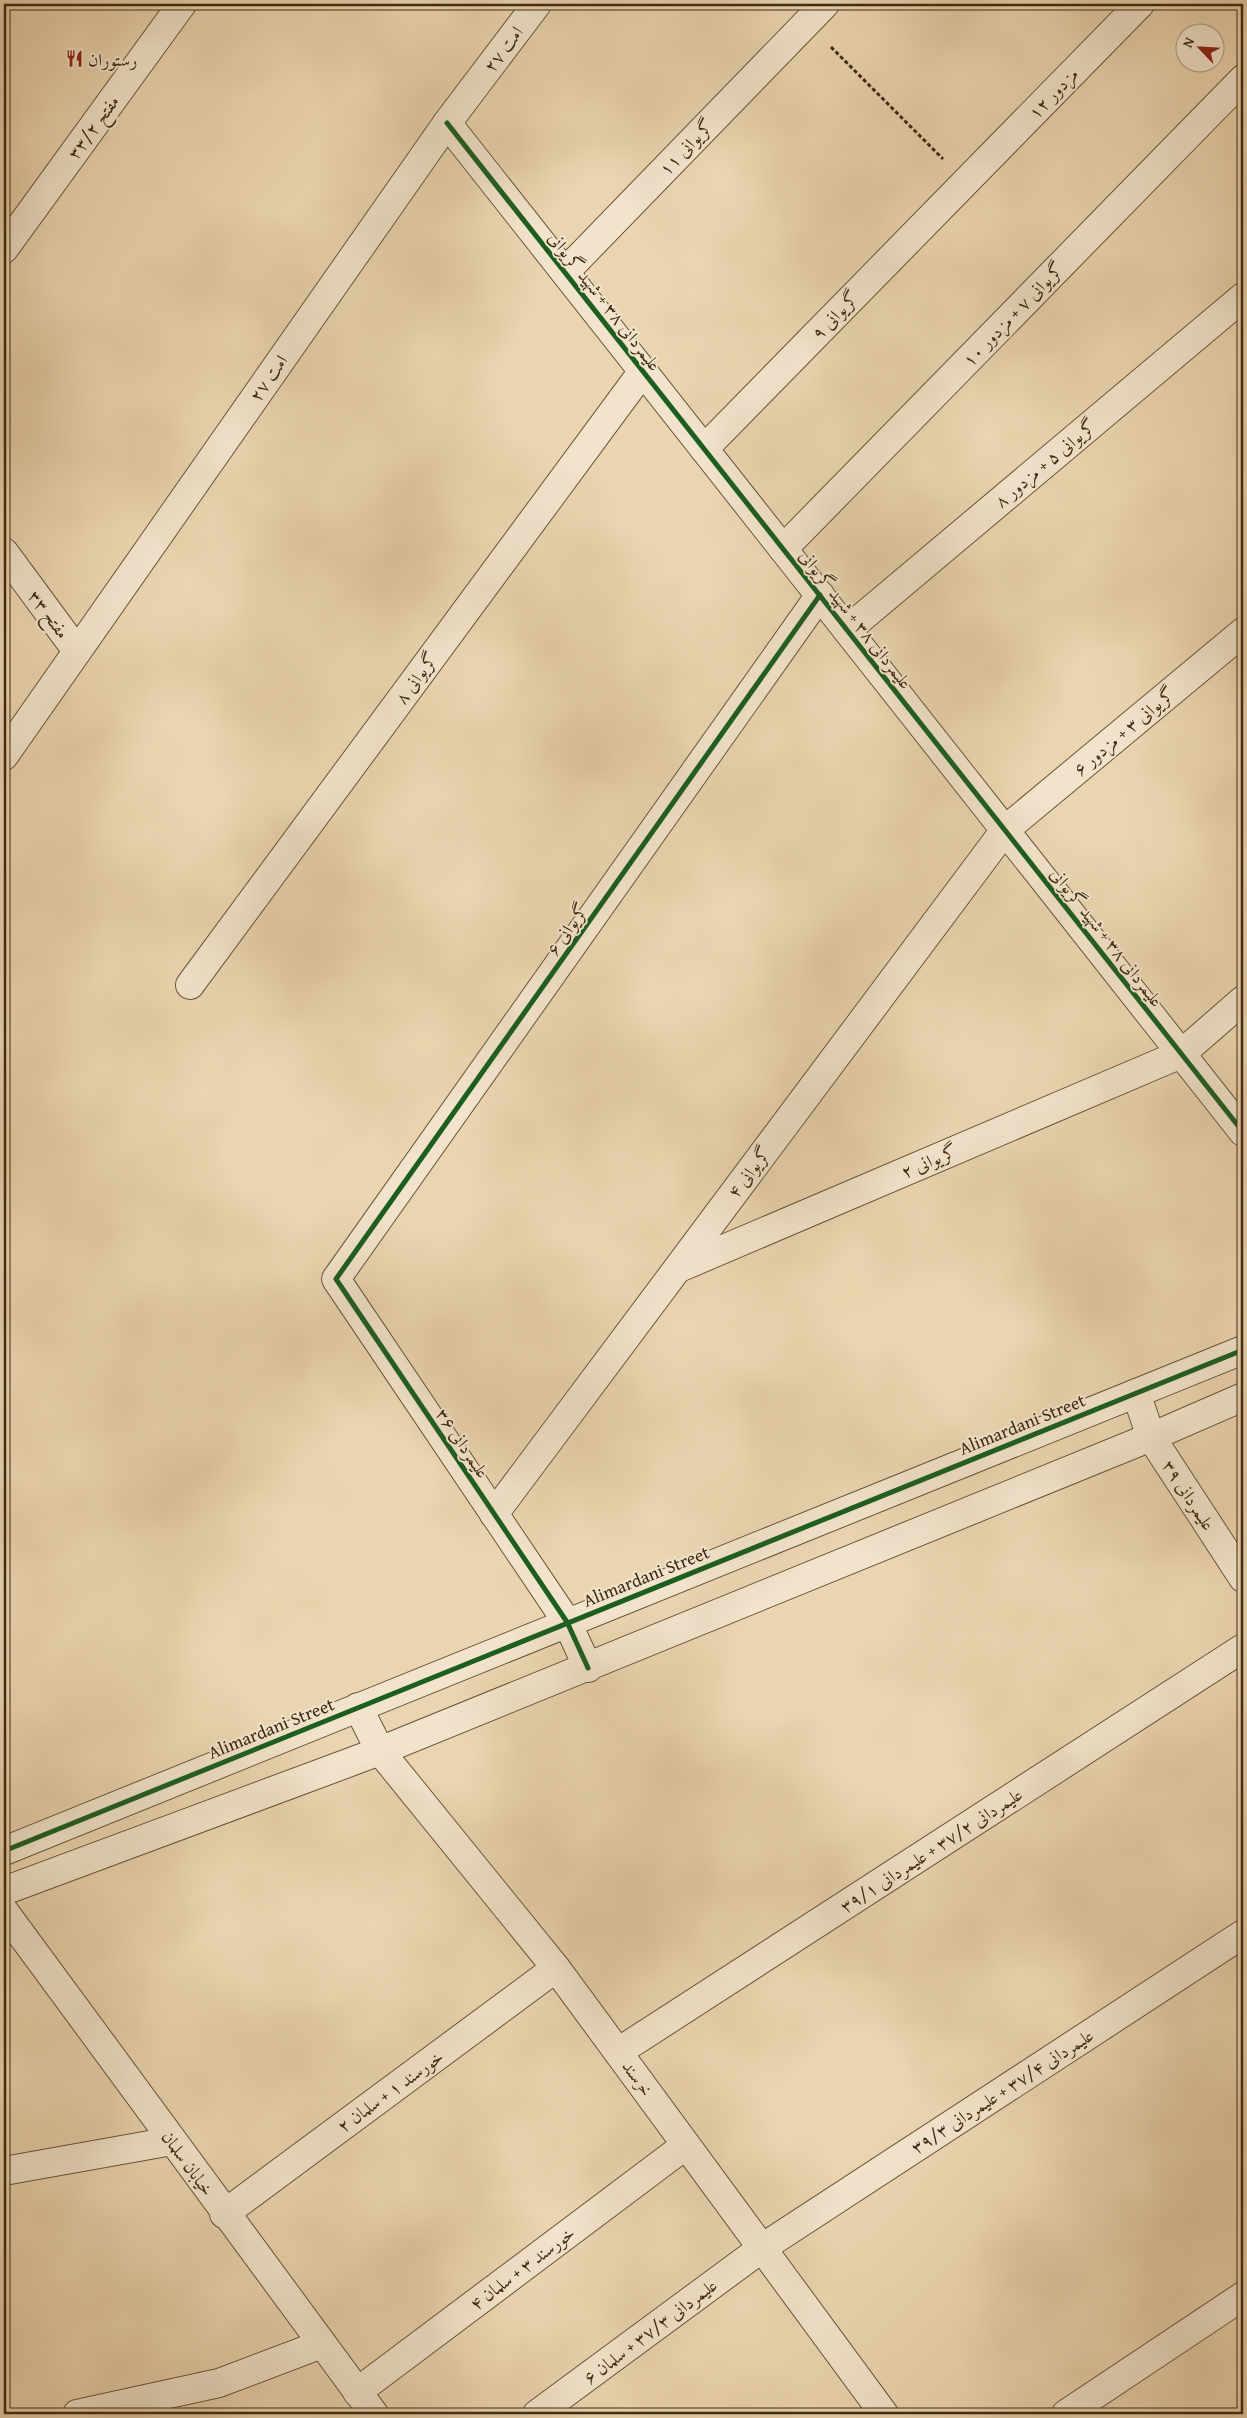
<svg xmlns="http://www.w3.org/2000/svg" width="1247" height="2418" font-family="'Gentium Book Plus',Amiri,serif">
<rect width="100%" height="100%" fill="#ebd5b0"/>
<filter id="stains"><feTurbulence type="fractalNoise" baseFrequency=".004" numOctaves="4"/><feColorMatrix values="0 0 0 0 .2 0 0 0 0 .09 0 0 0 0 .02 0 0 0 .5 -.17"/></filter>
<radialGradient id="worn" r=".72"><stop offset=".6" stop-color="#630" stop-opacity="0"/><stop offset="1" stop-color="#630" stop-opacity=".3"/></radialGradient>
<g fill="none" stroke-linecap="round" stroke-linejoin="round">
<defs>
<g id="minor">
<path d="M447 123 1243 1132"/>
<path d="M4 249 182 4"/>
<path d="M565 272 825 4"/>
<path d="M704 449 1140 4"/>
<path d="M783 549 1243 79"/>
<path d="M4 552 77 651"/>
<path d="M847 630 1243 297"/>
<path d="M4 756 447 123 537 4"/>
<path d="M190 985 643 371"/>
<path d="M679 1268 1181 1054 1243 1000"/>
<path d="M1136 1393 1151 1437 1243 1578"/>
<path d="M494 1514 1005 830 1243 632"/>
<path d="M588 1668 567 1622 336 1279 820 595"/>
<path d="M358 1707 380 1751 556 1968 884 2414"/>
<path d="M4 1851 1243 1350"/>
<path d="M4 1891 380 1751 1151 1437 1243 1397"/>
<path d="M4 1911 374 2414"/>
<path d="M618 2052 1243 1648"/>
<path d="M4 2171 172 2141"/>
<path d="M224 2214 556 1968"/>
<path d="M357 2392 686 2145"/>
<path d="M77 2414 219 2383 322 2344"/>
<path d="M537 2414 762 2248 1243 1934"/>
<path d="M1066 2414 1243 2296"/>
</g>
</defs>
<use href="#minor" stroke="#6a563a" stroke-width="30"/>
<path stroke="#3f2b13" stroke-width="3" stroke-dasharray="4 2.5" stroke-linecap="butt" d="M831 47 943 159"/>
<use href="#minor" stroke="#f2e4cc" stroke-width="28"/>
<defs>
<g id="cycleway">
<path d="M447 123 1243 1132"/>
<path d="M588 1668 567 1622 336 1279 820 595"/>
<path d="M4 1851 1243 1350"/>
</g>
</defs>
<use href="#cycleway" stroke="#f2e4cc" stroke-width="8"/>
<use href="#cycleway" stroke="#1b5e20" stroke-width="5"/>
</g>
<defs>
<symbol id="restaurant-bare" viewBox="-9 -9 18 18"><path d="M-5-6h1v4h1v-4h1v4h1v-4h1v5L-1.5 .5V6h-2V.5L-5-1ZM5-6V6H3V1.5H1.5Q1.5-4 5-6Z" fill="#8f2418" stroke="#f2e4cc" stroke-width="2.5" paint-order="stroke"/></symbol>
</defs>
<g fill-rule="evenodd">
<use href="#restaurant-bare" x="62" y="46" width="25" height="25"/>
</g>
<g text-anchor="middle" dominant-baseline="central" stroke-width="4" stroke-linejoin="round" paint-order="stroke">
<g font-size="18" fill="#3f2b13" stroke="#f2e4cc">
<text transform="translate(503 49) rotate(-53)">امت ۲۷</text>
<text transform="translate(1053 93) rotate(-46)">مزدور ۱۲</text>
<text transform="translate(93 127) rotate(-54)">مفتح ۳۳/۲</text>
<text transform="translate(686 147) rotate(-46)">گریوانی ۱۱</text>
<text transform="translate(605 301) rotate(52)">علیمردانی ۳۸ + شهید گریوانی</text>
<text transform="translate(1013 314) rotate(-46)">گریوانی ۷ + مزدور ۱۰</text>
<text transform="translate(835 315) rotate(-46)">گریوانی ۹</text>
<text transform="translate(268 378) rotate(-55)">امت ۲۷</text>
<text transform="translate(1045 463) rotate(-40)">گریوانی ۵ + مزدور ۸</text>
<text transform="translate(49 614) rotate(53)">مفتح ۳۳</text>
<text transform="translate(856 619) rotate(52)">علیمردانی ۳۸ + شهید گریوانی</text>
<text transform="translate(416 678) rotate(-54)">گریوانی ۸</text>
<text transform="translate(1124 731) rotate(-40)">گریوانی ۳ + مزدور ۶</text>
<text transform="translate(567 929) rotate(-55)">گریوانی ۶</text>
<text transform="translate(1107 937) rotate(52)">علیمردانی ۳۸ + شهید گریوانی</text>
<text transform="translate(929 1161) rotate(-23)">گریوانی ۲</text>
<text transform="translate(749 1172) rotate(-53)">گریوانی ۴</text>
<text transform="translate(1022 1424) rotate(-22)">Alimardani Street</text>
<text transform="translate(463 1443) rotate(56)">علیمردانی ۳۶</text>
<text transform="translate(1189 1495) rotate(57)">علیمردانی ۳۹</text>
<text transform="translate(646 1576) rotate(-22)">Alimardani Street</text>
<text transform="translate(271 1728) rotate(-22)">Alimardani Street</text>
<text transform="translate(931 1850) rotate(-33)">علیمردانی ۳۷/۲ + علیمردانی ۳۹/۱</text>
<text transform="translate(638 2078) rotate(54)">خرسند</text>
<text transform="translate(390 2091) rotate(-36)">خورسند ۱ + سلمان ۲</text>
<text transform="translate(1002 2091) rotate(-33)">علیمردانی ۳۷/۴ + علیمردانی ۳۹/۳</text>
<text transform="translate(188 2163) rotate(54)">خیابان سلمان</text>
<text transform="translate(522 2268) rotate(-37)">خورسند ۳ + سلمان ۴</text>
<text transform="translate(650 2331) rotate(-37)">علیمردانی ۳۷/۳ + سلمان ۶</text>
</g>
<g font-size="18" fill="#3f2b13" stroke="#f2e4cc" text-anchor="start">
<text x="88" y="59">رستوران</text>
</g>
</g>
<rect width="1247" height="2418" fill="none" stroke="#ebd5b0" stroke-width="20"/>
<rect x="5" y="5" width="1237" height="2408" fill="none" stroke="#3f2b13" stroke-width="2.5"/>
<rect x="10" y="10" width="1227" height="2398" fill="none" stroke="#3f2b13"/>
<g transform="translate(1200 48) rotate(295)"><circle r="24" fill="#f2e4cc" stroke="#aa9a82"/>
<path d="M0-4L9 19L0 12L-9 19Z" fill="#8f2418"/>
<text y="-8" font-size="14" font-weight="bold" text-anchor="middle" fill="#3f2b13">N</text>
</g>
<rect width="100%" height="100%" filter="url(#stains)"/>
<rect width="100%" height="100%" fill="url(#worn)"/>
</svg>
